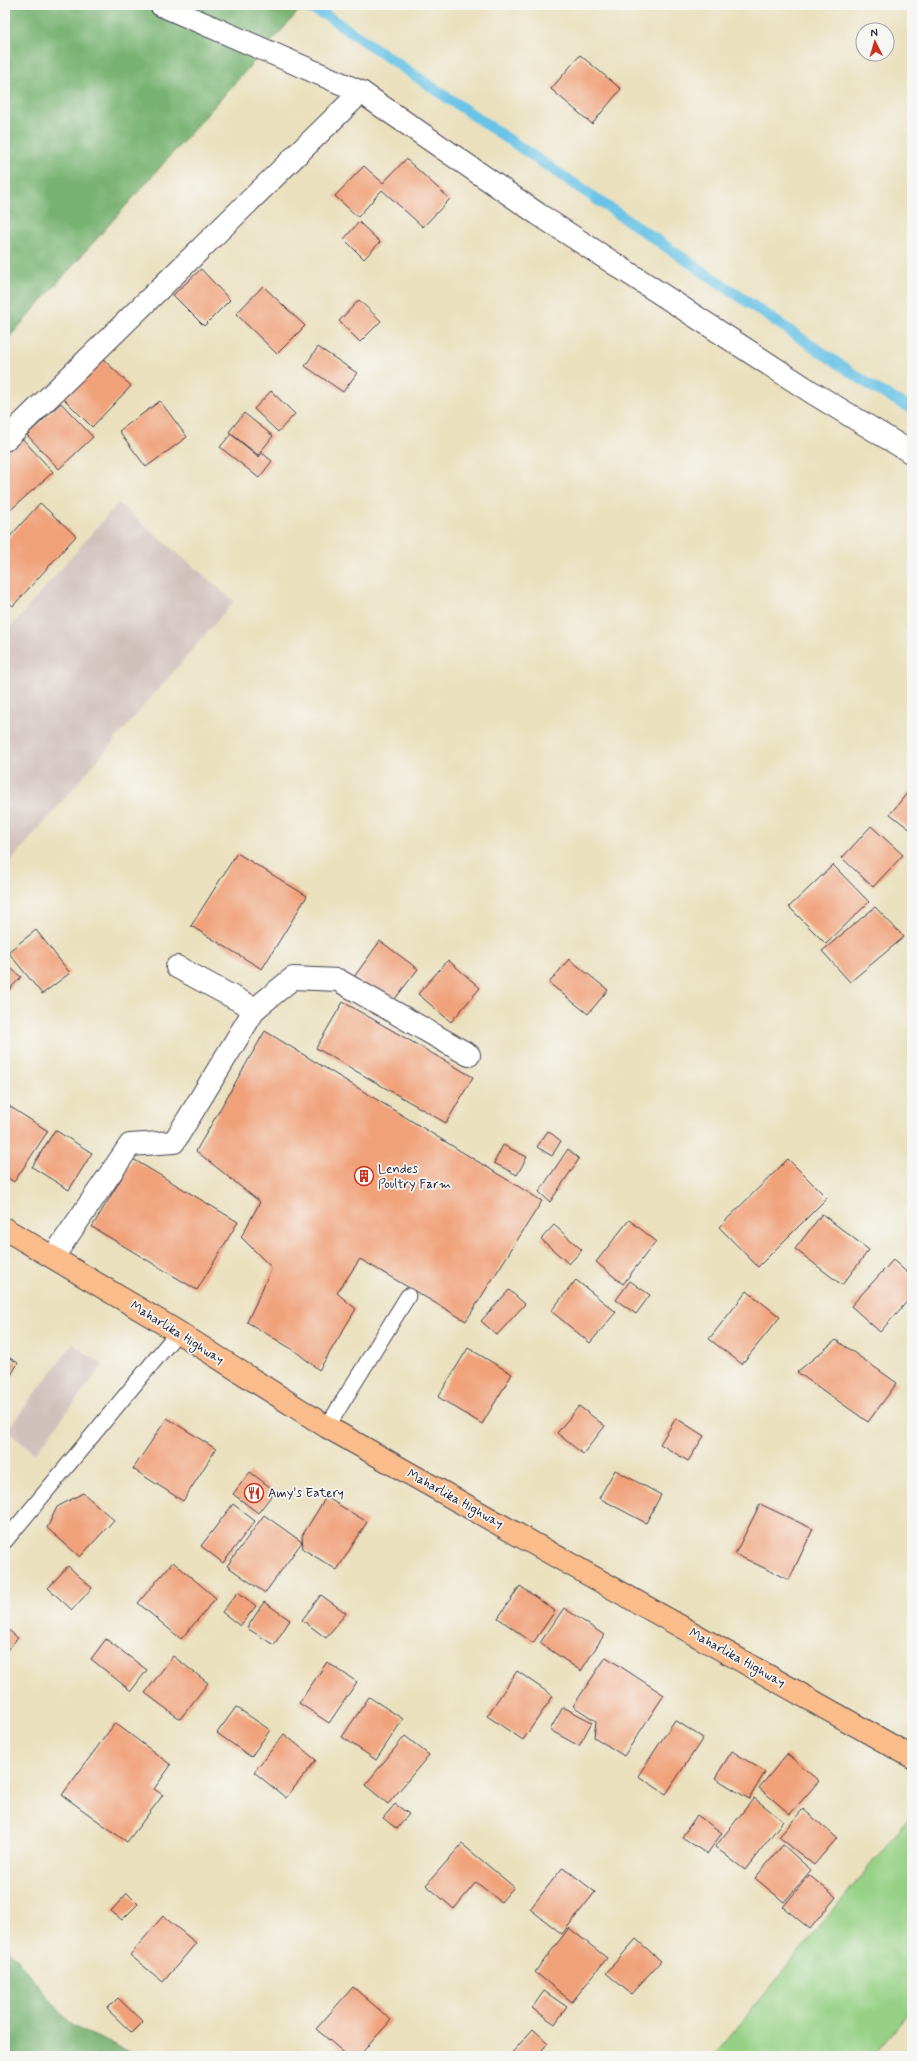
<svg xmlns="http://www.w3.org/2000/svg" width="917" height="2061" font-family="Mynerve,sans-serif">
<rect width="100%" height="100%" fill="#f6f6f2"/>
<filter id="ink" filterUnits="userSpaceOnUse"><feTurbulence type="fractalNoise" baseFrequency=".025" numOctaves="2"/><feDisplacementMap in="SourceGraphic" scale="8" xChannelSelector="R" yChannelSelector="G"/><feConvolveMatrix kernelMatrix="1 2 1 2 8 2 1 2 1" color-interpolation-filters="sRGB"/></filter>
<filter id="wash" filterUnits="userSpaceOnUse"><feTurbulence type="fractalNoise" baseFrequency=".012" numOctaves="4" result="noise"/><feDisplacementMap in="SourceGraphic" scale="16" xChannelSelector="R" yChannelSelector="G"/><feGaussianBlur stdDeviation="0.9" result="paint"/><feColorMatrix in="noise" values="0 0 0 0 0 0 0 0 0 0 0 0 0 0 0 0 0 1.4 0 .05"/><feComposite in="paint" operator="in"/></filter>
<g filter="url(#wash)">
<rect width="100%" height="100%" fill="#eae0bd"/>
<g fill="#d0c0bc">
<path d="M118 503 234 601 5 868V634Z"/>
<path d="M73 1344 103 1365 35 1454 7 1430Z"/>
</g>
<path fill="#95d084" stroke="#5c7960" d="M912 1814V2009L873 2056H714Z"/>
<g fill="#78b272" stroke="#4d6a56">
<path d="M5 5H304L5 342Z"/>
<path d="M5 1945 72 2026 139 2056H5Z"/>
</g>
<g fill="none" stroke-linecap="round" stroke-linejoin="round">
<path stroke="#69c3e6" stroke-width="11" d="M302 5 326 15 874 388 912 409"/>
</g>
<g id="blocks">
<g fill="#f0a179">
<path d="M580 55 621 89 592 124 551 89Z"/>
<path d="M406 159 450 199 423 227 382 190 358 217 335 196 364 166 383 183Z"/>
<path d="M359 222 380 242 364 259 344 239Z"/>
<path d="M201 269 230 300 204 326 173 295Z"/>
<path d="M263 286 305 326 277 354 236 314Z"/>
<path d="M359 300 381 321 360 342 339 321Z"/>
<path d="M318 347 357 373 343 392 305 366Z"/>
<path d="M102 358 131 386 92 427 63 398Z"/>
<path d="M271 391 295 414 278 432 254 409Z"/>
<path d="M160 401 187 437 146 467 119 431Z"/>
<path d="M61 403 93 437 59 469 27 435Z"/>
<path d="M244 413 273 436 258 455 229 432Z"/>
<path d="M18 434 53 472 5 515V446Z"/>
<path d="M231 434 259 457 262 453 272 461 259 478 220 447Z"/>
<path d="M40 503 76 536 13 606 5 599V542Z"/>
<path d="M908 792 912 795V831L890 814Z"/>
<path d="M871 826 903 855 873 887 842 858Z"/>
<path d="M237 853 307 896 262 969 191 926Z"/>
<path d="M833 865 869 902 826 944 789 907Z"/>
<path d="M875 907 904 937 850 982 822 951Z"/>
<path d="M36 930 70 973 42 994 8 952Z"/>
<path d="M380 941 418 969 391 1004 354 977Z"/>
<path d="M569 959 608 990 588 1014 549 983Z"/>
<path d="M448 960 480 988 451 1022 418 994Z"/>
<path d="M5 963 21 977 5 994Z"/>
<path d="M343 1002 473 1077 446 1123 316 1048Z"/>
<path d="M265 1031 542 1201 466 1321 360 1259 337 1293 356 1309 319 1370 295 1351 247 1322 272 1268 241 1237 260 1202 196 1151Z"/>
<path d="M9 1106 48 1131 14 1182 5 1176V1111Z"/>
<path d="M55 1130 92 1153 69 1190 32 1167Z"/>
<path d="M548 1131 561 1141 552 1156 537 1147Z"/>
<path d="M503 1145 527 1157 517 1175 494 1163Z"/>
<path d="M568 1149 579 1159 550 1202 539 1192Z"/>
<path d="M133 1159 238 1222 197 1290 92 1227Z"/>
<path d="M788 1159 827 1198 758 1267 719 1227Z"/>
<path d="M822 1214 869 1250 842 1285 795 1249Z"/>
<path d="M629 1220 656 1241 623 1284 596 1262Z"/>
<path d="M554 1225 582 1250 569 1264 541 1239Z"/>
<path d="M893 1260 912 1277V1296L880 1332 851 1306Z"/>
<path d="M576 1280 616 1312 590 1343 551 1311Z"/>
<path d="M630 1281 650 1295 636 1314 616 1300Z"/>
<path d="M509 1290 525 1304 497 1335 481 1321Z"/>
<path d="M747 1291 780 1317 742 1364 709 1339Z"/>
<path d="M836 1340 897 1383 868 1422 797 1372Z"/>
<path d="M468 1348 512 1374 482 1424 438 1397Z"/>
<path d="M5 1355 18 1363 5 1386Z"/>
<path d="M579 1406 605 1426 583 1454 557 1433Z"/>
<path d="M167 1418 216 1449 183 1501 133 1469Z"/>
<path d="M676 1418 704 1436 688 1461 660 1444Z"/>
<path d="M615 1470 661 1495 646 1523 599 1498Z"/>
<path d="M250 1472 275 1491 258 1513 233 1494Z"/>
<path d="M83 1493 114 1520 80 1557 47 1528 57 1507Z"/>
<path d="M326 1497 367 1522 337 1570 303 1549 302 1536Z"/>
<path d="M233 1504 255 1521 223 1563 201 1546Z"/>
<path d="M760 1504 813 1529 789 1580 735 1554Z"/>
<path d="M264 1515 302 1542 265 1593 227 1566Z"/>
<path d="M173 1562 216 1598 181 1639 138 1603Z"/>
<path d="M68 1566 92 1588 72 1610 48 1588Z"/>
<path d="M520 1586 555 1611 533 1643 498 1618Z"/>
<path d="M238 1592 256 1606 240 1626 222 1612Z"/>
<path d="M321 1595 346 1613 326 1638 302 1620Z"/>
<path d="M264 1602 290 1620 274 1645 247 1628Z"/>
<path d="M564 1608 604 1635 581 1671 540 1643Z"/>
<path d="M5 1627 18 1638 5 1652Z"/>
<path d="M106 1639 147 1670 131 1691 91 1659Z"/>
<path d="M173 1656 208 1683 180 1719 145 1693Z"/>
<path d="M606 1657 664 1695 624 1756 594 1737 596 1721 573 1706Z"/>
<path d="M327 1662 357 1682 329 1723 299 1703Z"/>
<path d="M517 1671 553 1696 523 1740 487 1716Z"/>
<path d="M369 1697 403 1719 376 1760 342 1737Z"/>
<path d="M236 1707 270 1730 251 1757 217 1733Z"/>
<path d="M563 1707 592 1722 579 1746 550 1730Z"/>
<path d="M675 1720 703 1738 666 1794 638 1776Z"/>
<path d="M115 1723 171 1765 154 1789 163 1795 127 1842 62 1795Z"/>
<path d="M284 1734 316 1760 286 1798 254 1772Z"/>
<path d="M405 1736 429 1755 388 1804 365 1785Z"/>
<path d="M732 1751 765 1772 749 1799 715 1778Z"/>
<path d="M787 1754 819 1781 790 1814 759 1788Z"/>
<path d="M754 1798 783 1821 745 1870 715 1847Z"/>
<path d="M395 1804 409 1814 397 1829 383 1818Z"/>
<path d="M803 1809 837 1838 814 1865 779 1837Z"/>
<path d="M697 1815 722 1833 707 1854 682 1837Z"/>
<path d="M462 1844 514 1887 501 1902 476 1882 454 1909 426 1885Z"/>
<path d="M783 1845 811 1870 784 1902 755 1878Z"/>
<path d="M563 1867 595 1892 562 1934 530 1909Z"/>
<path d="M809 1875 836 1897 810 1929 783 1907Z"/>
<path d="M127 1893 138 1904 122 1920 111 1911Z"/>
<path d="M163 1916 196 1943 163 1982 130 1955Z"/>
<path d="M569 1928 607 1958 572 2002 535 1972Z"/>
<path d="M636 1939 661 1961 631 1994 606 1973Z"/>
<path d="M353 1987 391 2020 359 2056H348L316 2029Z"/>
<path d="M544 1991 567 2007 555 2024 532 2008Z"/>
<path d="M118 1998 143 2022 132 2033 107 2009Z"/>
<path d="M533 2029 548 2043 537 2056H509Z"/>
</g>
</g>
</g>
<g filter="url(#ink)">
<use href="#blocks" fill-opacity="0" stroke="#403e4e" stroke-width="1"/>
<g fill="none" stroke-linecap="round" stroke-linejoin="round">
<defs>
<g id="service">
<path d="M327 1427 408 1296"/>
<path d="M5 1541 178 1332"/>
</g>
<g id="minor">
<path d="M161 5 361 92 538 214 813 393 912 453"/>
<path d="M5 440 361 92"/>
<path d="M255 1009 293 978 338 980 469 1055"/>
<path d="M53 1257 130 1145 174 1142 255 1009 177 967"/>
</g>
<path id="trunk" d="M5 1229 178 1332 327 1427 912 1757"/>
</defs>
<use href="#service" stroke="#403e4e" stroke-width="17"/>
<use href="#minor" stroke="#403e4e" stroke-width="24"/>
<use href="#trunk" stroke="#403e4e" stroke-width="24"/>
<use href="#service" stroke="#fff" stroke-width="15"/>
<use href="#minor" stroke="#fff" stroke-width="22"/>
<use href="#trunk" stroke="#f9bc8a" stroke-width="22"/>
</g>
</g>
<defs>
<symbol id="building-ring" viewBox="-11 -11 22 22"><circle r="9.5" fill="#f6f6f2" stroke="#c8321e" stroke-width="1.5"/><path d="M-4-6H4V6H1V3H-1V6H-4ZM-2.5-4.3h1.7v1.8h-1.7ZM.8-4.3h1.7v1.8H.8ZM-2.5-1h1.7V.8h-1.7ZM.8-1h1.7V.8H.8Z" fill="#c8321e"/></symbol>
<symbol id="restaurant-ring" viewBox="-11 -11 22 22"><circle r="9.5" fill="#f6f6f2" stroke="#c8321e" stroke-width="1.5"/><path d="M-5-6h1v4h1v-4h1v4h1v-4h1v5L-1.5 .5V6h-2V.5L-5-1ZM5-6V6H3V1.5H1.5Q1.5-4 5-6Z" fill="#c8321e"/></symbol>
</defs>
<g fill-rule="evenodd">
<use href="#building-ring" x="353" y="1165" width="22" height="22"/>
<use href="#restaurant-ring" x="243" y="1482" width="22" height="22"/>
</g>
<g text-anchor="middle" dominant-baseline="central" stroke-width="3.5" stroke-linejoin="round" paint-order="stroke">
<g font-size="13" fill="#22223b" stroke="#f6f6f2" text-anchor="start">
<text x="378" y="1169">Lendes<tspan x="378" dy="15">Poultry Farm</tspan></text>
<text x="268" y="1493">Amy's Eatery</text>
</g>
<g font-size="13" fill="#22223b" stroke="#f6f6f2">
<text transform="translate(177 1333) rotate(32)">Maharlika Highway</text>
<text transform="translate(455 1499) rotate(29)">Maharlika Highway</text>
<text transform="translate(737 1658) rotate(29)">Maharlika Highway</text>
</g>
</g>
<rect width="917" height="2061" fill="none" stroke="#f6f6f2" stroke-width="20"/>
<g transform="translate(875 42) rotate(355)"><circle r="19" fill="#f6f6f2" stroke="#a1a1a9"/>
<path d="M0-3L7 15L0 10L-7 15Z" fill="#c8321e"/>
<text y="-6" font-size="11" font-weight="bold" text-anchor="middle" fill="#22223b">N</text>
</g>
</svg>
